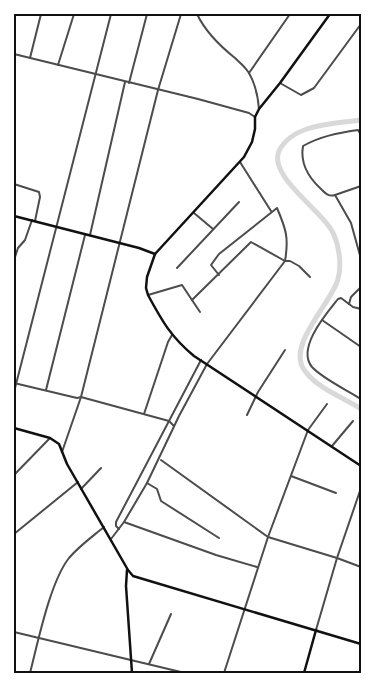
<svg xmlns="http://www.w3.org/2000/svg" width="375" height="687" font-family="'Sofia Sans Condensed',sans-serif">
<rect width="100%" height="100%" fill="#fff"/>
<g fill="none" stroke-linecap="round" stroke-linejoin="round">
<path stroke="#d9d9d9" stroke-width="5" d="M361 120C335 124 293 123 279 151 268 176 321 210 332 231 339 244 342 264 338 279 332 303 285 346 305 371 318 389 343 397 361 409"/>
<g stroke="#4c4c4c" stroke-width="2">
<path d="M197 14C205 31 220 46 235 58 240 63 247 68 250 75 256 86 258 97 259 109"/>
<path d="M14 54 198 99 249 113 255 117"/>
<path d="M30 58 41 14"/>
<path d="M58 65 74 14"/>
<path d="M249 73 290 14"/>
<path d="M129 83 147 14"/>
<path d="M280 83 301 95 314 88 361 24"/>
<path d="M240 162 271 211"/>
<path d="M14 184 39 192 40 197 35 221"/>
<path d="M361 186 335 195 351 223 361 259"/>
<path d="M335 195C329 197 326 194 321 189 309 178 300 163 303 146 321 136 338 133 358 130L361 135"/>
<path d="M194 213 213 229"/>
<path d="M90 235 125 82"/>
<path d="M14 260 18 248 25 240 32 220"/>
<path d="M177 268 239 202"/>
<path d="M148 295 182 285 200 312"/>
<path d="M192 300 251 242 285 261H290L299 266 310 277"/>
<path d="M349 304 351 297 361 287"/>
<path d="M361 309 353 307 341 298 338 299C327 313 296 348 312 367 323 379 347 390 361 399"/>
<path d="M322 320 361 347"/>
<path d="M14 383 77 398 81 397 169 421 174 426"/>
<path d="M46 390 85 235"/>
<path d="M14 392 111 14"/>
<path d="M144 414 168 342 172 335"/>
<path d="M247 415 258 392 285 350"/>
<path d="M332 446 353 421"/>
<path d="M62 452 81 397 158 90 181 14"/>
<path d="M161 460 268 537 337 558 361 567"/>
<path d="M14 475 50 438"/>
<path d="M291 476 336 493"/>
<path d="M147 483 157 489 161 501 219 538"/>
<path d="M81 489 101 468"/>
<path d="M124 522 216 555 257 567"/>
<path d="M119 529 116 526V522L201 360"/>
<path d="M14 534 78 482"/>
<path d="M111 539 124 522 147 483 179 416 207 364 285 261C289 238 286 229 277 208L219 254 211 265 219 275"/>
<path d="M316 630 337 558 361 488"/>
<path d="M14 632 185 673"/>
<path d="M149 664 171 614"/>
<path d="M30 673C38 642 50 582 69 558 79 546 92 537 104 527"/>
<path d="M224 673 268 537 308 430 327 404"/>
</g>
<g stroke="#111" stroke-width="2.5">
<path d="M330 14 280 83 259 109 255 117V129L252 142 244 157 155 254 147 277 146 288 148 295C162 321 171 337 194 356L361 466"/>
<path d="M14 216 139 248 155 254"/>
<path d="M14 428 50 438 59 444 67 464 128 570 133 576 361 644"/>
<path d="M127 570 126 586 132 673"/>
<path d="M304 673 316 630"/>
</g>
</g>
<rect width="375" height="687" fill="none" stroke="#ffffff" stroke-width="30"/>
<rect x="15" y="15" width="345" height="657" fill="none" stroke="#111" stroke-width="2"/>
</svg>
